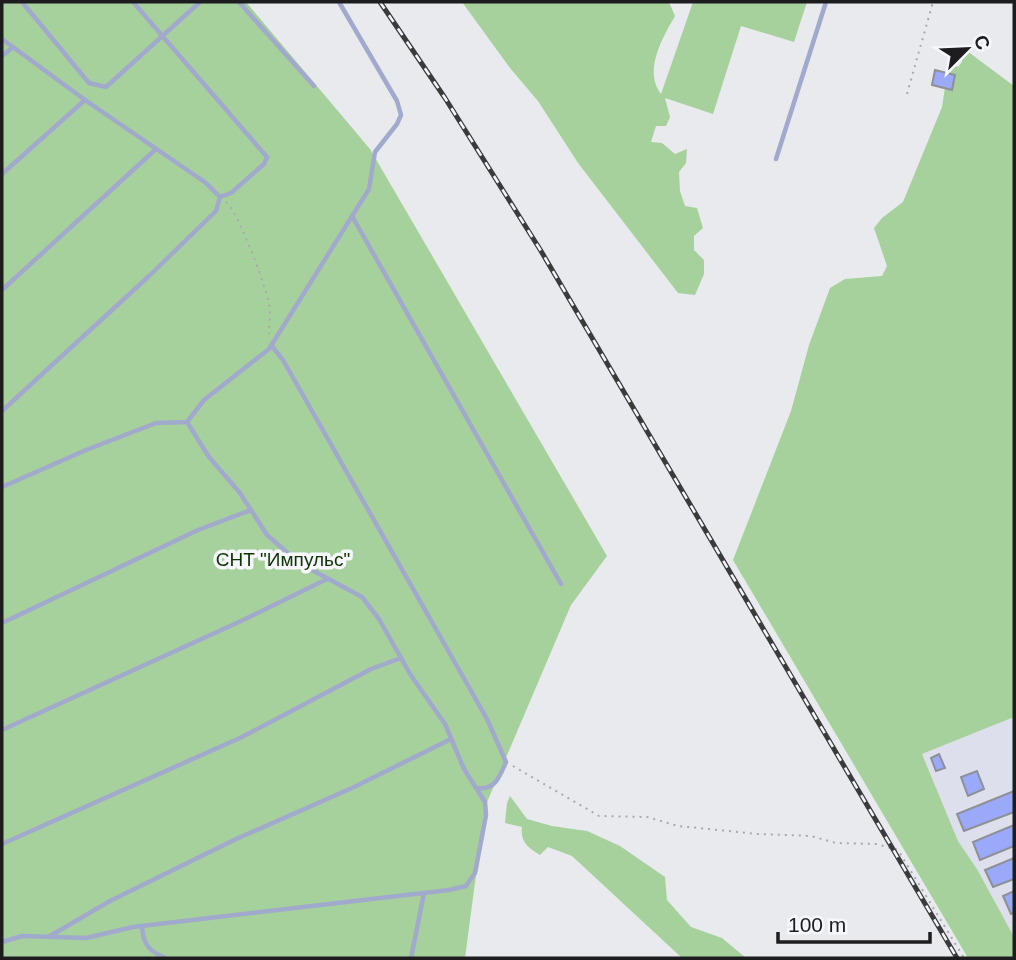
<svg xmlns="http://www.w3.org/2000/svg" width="1016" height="960" font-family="Helvetica,sans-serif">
<rect width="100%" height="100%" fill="#e8eaee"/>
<path fill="#dde0ec" d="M1014 717V937L977 869 958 841 922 754Z"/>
<g fill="#a7d19c">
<path d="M2 2H246L370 149 607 556 571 605 485 807 465 958H2Z"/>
<path d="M462 2H669L675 16C663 37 643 71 661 94L693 2H807L794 42 741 26 713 114 665 98 670 117 666 126H656L651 142 662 143 675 154 687 149 686 163 679 172 680 191 685 206 697 208 703 228 694 236V250L704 260V274L695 295 678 293 578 163 538 101 510 68Z"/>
<path d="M960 49 967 51 1014 86V717L922 754 958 841 977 869 1014 937V958H968L733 560 791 411 809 345 830 288 845 279 882 276 887 266 874 228 882 218 903 202 942 107 949 62 958 67 962 62Z"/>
<path d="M510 796 527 819 552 826 587 831 620 846 665 877 667 900 691 927 722 938 746 958H682L572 856 548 847 540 855C528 848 520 842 522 827L505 823 507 803Z"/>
</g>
<g fill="#9aa9f9" stroke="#8e9094" stroke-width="2">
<path d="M935 70 955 75 952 90 932 85Z"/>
<path d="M939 754 945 768 936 771 931 758Z"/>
<path d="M977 771 984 789 968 796 961 777Z"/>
<path d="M1014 791V812L964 831 957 814Z"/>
<path d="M1014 825V846L980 860 973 842Z"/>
<path d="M1014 858V879L993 887 985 870Z"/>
<path d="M1014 891V913L1011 914 1003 896Z"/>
</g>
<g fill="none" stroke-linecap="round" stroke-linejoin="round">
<g stroke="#a8a9ac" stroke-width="2" stroke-dasharray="2 5" stroke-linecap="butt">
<path d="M907 94 933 2"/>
<path d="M226 202C239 213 269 293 270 311 270 319 269 327 269 334"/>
<path d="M513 766 599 816 647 817 678 826 758 834 811 836 836 843 876 844 898 850 964 958"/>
</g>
<g stroke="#a1a9cc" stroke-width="4.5">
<path d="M22 2 89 83 106 87 200 2"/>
<path d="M239 2 314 86"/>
<path d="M2 39 85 100 206 183 220 197"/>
<path d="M2 56 13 47"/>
<path d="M776 159 826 2"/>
<path d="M2 174 85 100"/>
<path d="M352 216 561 584"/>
<path d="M2 290 156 149"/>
<path d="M271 345 283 360 487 719 506 762C499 778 495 790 477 788"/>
<path d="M2 411 148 277 216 211 220 197 231 193 264 164 267 157 133 2"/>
<path d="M2 487 86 450 156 423 187 422 204 400 269 349 369 189 375 152 397 124 401 115 397 101 339 2"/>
<path d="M2 623 198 530 251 510"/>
<path d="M2 730 241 621 327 579"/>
<path d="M2 844 242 737 371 669 401 658"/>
<path d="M142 926C143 944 149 952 166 958"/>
<path d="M50 936 110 901 234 840 352 788 451 739"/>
<path d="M2 942 22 936 86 938 133 927 449 890 466 886 475 873 486 815 485 802 464 769 445 724 410 674 379 619 362 597 299 563 267 535 240 493 209 457 187 422"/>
<path d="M411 958 424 893"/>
</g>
<defs>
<path id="rail" d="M380 2 445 98 541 251 957 958"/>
</defs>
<use href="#rail" stroke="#3a3b3d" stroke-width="5"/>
<use href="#rail" stroke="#f6f7fc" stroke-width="2.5" stroke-dasharray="8" stroke-linecap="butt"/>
</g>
<g text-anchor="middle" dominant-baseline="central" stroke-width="7" stroke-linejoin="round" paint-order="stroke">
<g font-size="19" fill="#0e3402" stroke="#f6f7fc">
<text x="283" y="559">СНТ "Импульс"</text>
</g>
</g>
<rect width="1016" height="960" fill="none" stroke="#1d1d1f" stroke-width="7"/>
<g transform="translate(967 49) rotate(66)" stroke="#f6f7fc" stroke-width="5" paint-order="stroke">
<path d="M0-5L12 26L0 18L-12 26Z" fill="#1d1d1f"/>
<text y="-10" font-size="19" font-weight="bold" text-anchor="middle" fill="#1d1d1f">С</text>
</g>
<path d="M778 932v10h152v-10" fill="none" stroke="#1d1d1f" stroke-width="3.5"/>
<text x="788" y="932" font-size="21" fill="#1d1d1f" stroke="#f6f7fc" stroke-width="5" paint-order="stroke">100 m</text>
</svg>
